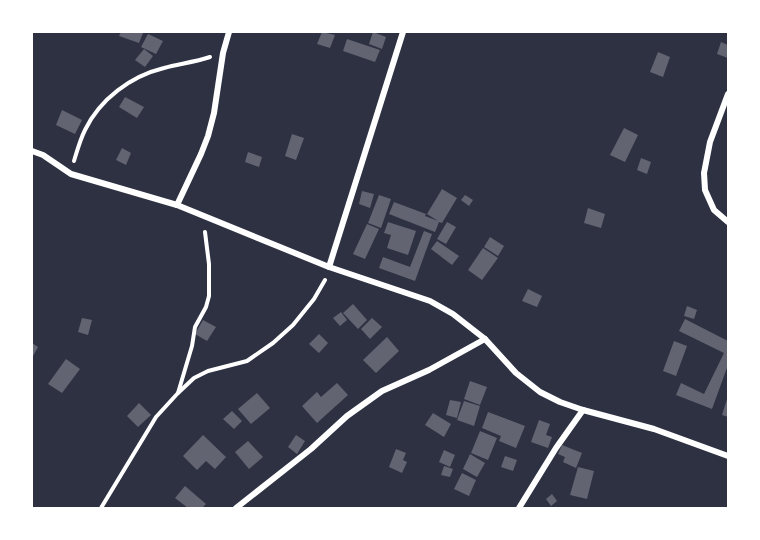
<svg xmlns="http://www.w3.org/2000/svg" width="760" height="540" font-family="'PT Sans',sans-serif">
<rect width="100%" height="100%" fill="#2d3142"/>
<g fill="#626471">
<path d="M121 32H139L143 33 139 43 119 36Z"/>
<path d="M322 32 335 35 330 48 317 44Z"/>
<path d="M373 32 386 37 382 49 369 44Z"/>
<path d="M148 34 163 41 156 54 141 47Z"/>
<path d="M347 39 380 50 375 62 343 51Z"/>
<path d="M721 42 728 45V58L717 54Z"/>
<path d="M144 49 153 56 145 67 135 60Z"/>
<path d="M658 52 670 57 663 77 650 72Z"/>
<path d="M125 97 144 107 137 118 119 107Z"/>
<path d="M62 110 82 120 75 134 56 125Z"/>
<path d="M624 128 638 135 625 162 610 155Z"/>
<path d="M292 134 304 138 296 160 285 156Z"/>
<path d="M122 148 131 153 126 165 116 160Z"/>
<path d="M248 152 262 157 259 167 245 162Z"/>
<path d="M641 158 651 162 647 174 637 170Z"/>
<path d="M442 189 457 198 442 223 439 222 435 232 389 214 394 202 426 214 425 216 438 221 427 214Z"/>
<path d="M362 191 374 194 370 208 359 204Z"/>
<path d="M379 195 391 199 381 228 368 223Z"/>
<path d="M465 195 473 200 469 206 461 200Z"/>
<path d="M588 208 605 214 601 228 584 223Z"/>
<path d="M388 222 416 231 408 255 387 248 391 235 384 233Z"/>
<path d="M447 222 456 227 446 244 437 239Z"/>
<path d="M367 224 379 229 365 259 353 254Z"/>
<path d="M424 231 432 234 415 281 379 268 383 257 410 267Z"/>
<path d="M490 237 504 246 498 256 484 247Z"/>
<path d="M437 241 459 256 452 265 431 249Z"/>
<path d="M483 248 498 258 482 280 468 270Z"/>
<path d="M528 289 542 296 537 307 522 301Z"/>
<path d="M353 304 367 320 358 329 343 313Z"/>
<path d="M687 306 697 310 694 319 684 316Z"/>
<path d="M341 312 347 320 340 326 333 318Z"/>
<path d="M82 318 92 320 88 335 78 332Z"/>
<path d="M372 318 382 327 370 339 361 329Z"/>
<path d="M685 319 728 341V365L712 409 676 395 681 383 704 394 724 353 679 331Z"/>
<path d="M203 320 216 327 207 341 195 334Z"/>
<path d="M319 334 328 343 319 353 309 344Z"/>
<path d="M387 337 399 351 376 373 363 360Z"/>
<path d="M674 341 687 346 676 376 663 371Z"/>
<path d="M32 343 38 347 32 358Z"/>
<path d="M66 359 80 369 62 393 48 384Z"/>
<path d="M470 381 487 387 480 405 464 399Z"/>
<path d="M337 383 348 395 317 423 302 406 317 392 321 397Z"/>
<path d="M257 393 270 408 251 424 238 409Z"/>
<path d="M728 396V417L722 415Z"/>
<path d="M450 400 461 402 457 418 446 415Z"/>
<path d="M464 401 480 406 474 426 457 420Z"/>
<path d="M139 403 151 415 138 427 127 416Z"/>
<path d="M232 411 242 421 234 429 223 419Z"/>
<path d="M488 412 525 426 516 448 499 441 501 436 482 428Z"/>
<path d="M433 413 451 424 444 437 425 425Z"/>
<path d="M539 420 550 424 546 435 552 437 548 448 531 442Z"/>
<path d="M480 431 497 438 488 460 471 453Z"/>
<path d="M203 435 226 457 215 469 206 461 197 470 183 456Z"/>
<path d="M296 435 305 441 297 454 288 447Z"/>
<path d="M248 441 263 457 249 469 235 452Z"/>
<path d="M562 445 582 453 576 468 563 462 565 457 558 454Z"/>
<path d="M396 449 406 453 403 460 407 462 402 473 389 467Z"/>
<path d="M444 450 455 455 450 467 439 462Z"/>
<path d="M470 454 485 463 477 477 463 469Z"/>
<path d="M505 456 517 460 513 471 501 467Z"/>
<path d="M444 466 453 469 450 477 441 475Z"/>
<path d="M578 467 594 471 587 499 570 495Z"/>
<path d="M462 473 476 480 469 496 454 489Z"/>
<path d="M185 486 206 504 202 508H188L175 498Z"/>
<path d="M552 494 557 501 551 506 546 499Z"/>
</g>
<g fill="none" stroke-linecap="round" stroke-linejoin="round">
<g stroke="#fff" stroke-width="4">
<path d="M74 161C77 151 80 140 85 130 100 99 131 76 164 68 179 64 195 62 210 57"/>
<path d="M178 393 192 346 195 327 206 307 209 296V264L205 232"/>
<path d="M101 508 156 417 178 393 194 378 208 371 247 361 273 343 293 325 314 299 325 280"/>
</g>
<g stroke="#fff" stroke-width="6">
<path d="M728 94 710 142 704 173 705 190 714 210 728 222"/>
<path d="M32 151 43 155 71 174 177 205 329 267 430 301 453 314 485 339 516 373 540 392 560 402 583 410 654 429 728 456"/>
<path d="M177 205 201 154 208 136 214 113 223 53 229 32"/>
<path d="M329 267 403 32"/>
<path d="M236 508 311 449 347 416 382 391 429 370 485 339"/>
<path d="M519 508 556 448 583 410"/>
</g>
</g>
<rect width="760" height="540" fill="none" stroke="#ffffff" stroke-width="66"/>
</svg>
